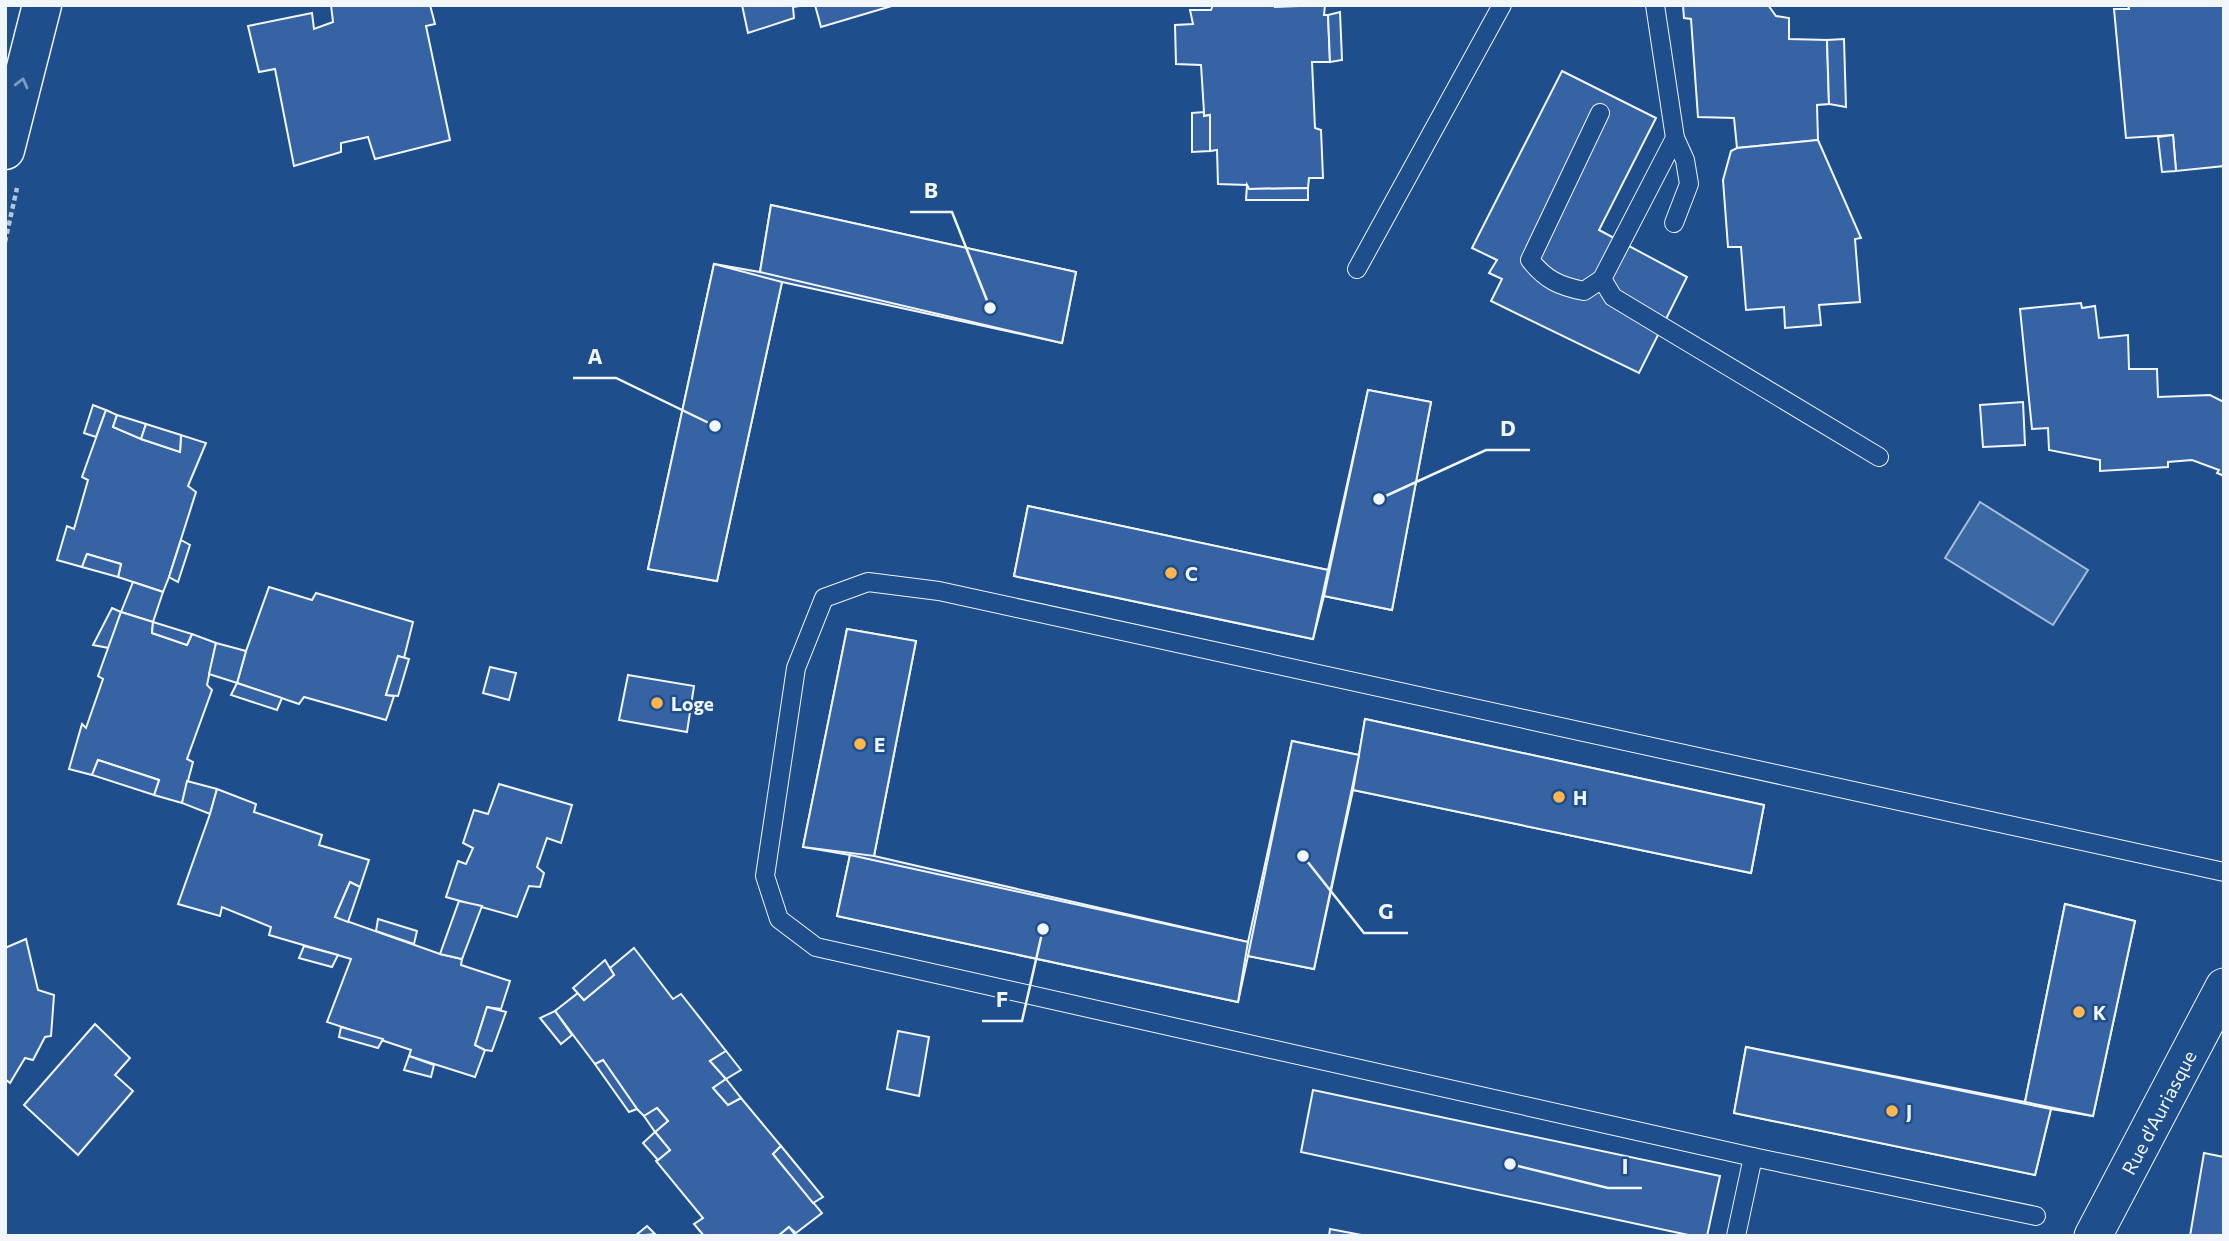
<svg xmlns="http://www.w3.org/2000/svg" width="2229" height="1241" font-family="Commissioner,sans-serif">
<rect width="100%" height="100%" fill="#1f4e8c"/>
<path fill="#3b69a3" stroke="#a8bbd7" stroke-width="2" d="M1980 502 2088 570 2053 625 1945 558Z"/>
<g fill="#3563a3" stroke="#f2f6ff" stroke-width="2">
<path d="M331 5H430L435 24 426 26 450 140 375 159 368 137 341 143V152L294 166 275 69 259 72 248 26 312 13 314 29 333 22Z"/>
<path d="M742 5H806L793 7 794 18 748 33Z"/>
<path d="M815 5H895L821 27Z"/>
<path d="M1213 5H1275V7L1325 5 1324 15H1328L1330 62H1312L1315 128 1321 130 1323 178H1309L1308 188 1249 189 1247 185 1218 184 1217 150 1210 151V115L1204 116V112L1201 65 1176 64 1175 25 1193 24 1190 10H1211Z"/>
<path d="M1683 5H1768L1776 16 1789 18V39L1827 40 1829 104 1817 105 1818 140 1737 148 1734 118 1698 117 1691 19 1684 18Z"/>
<path d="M2128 5H2224V166L2176 171 2173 135 2126 138 2114 9H2129Z"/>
<path d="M1340 12 1342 60 1330 62 1328 15Z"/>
<path d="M1844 39 1846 107 1829 104 1827 40Z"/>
<path d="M1562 71 1656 118 1599 230 1687 277 1639 373 1491 301 1502 279 1489 273 1497 260 1472 248Z"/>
<path d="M1204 112V116L1210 115V151L1192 152V113Z"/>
<path d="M2173 135 2176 171 2162 172 2158 137Z"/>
<path d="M1818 140 1861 238 1855 239 1860 302 1819 305 1821 325 1785 328 1784 307 1746 310 1741 247H1728L1723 180 1731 151 1737 148Z"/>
<path d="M1247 185 1249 189 1308 188V200H1246Z"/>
<path d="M771 205 1076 272 1062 343 782 282 717 581 648 569 714 264 760 272Z"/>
<path d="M771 205 1076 272 1062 343 760 272Z"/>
<path d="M714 264 782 282 717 581 648 569Z"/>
<path d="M2081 303 2082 308 2095 306 2099 338 2128 335 2129 369H2157L2158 397 2210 395 2224 402V476L2217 473 2219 470 2192 460 2168 462V467L2100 471V460L2049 450 2048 428 2032 429 2020 309Z"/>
<path d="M1368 390 1431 402 1392 610 1324 596 1313 639 1014 576 1028 506 1328 570Z"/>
<path d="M1368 390 1431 402 1392 610 1324 596Z"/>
<path d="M2023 402 2025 445 1983 447 1980 405Z"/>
<path d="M93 405 106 410 96 437 84 433Z"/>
<path d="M106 410 117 415 113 427 141 439 180 452 181 435 206 443 188 486 196 492 169 577 163 592 118 577 121 564 87 554 82 567 57 560 67 526 74 529 88 480 82 477Z"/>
<path d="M117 415 146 424 141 439 113 427Z"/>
<path d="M146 424 181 435 180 452 141 439Z"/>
<path d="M1028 506 1328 570 1313 639 1014 576Z"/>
<path d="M181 540 190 545 178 582 169 577Z"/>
<path d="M87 554 121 564 118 577 82 567Z"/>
<path d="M133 582 163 592 153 622 121 612Z"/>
<path d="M269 587 312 600 316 593 413 622 404 658 398 656 386 695 394 696 386 720 304 697 299 704 237 683 246 651Z"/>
<path d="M112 608 121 612 109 648 93 645Z"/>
<path d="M121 612 153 622 152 633 187 645 192 634 216 643 207 685 212 690 187 759 193 762 182 803 154 795 159 780 98 760 92 775 69 769 82 724 86 728 103 679 98 676Z"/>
<path d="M153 622 192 634 187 645 152 633Z"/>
<path d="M847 629 916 641 874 856 1248 942 1292 741 1359 755 1365 719 1764 805 1751 873 1353 790 1314 969 1248 956 1238 1002 837 916 850 855 803 847Z"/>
<path d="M847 629 916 641 874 856 803 847Z"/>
<path d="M216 643 246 651 237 683 209 674Z"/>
<path d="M398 656 409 659 398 696 386 695Z"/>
<path d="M490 667 516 673 509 700 483 693Z"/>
<path d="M628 675 694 686 687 732 619 720Z"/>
<path d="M237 683 282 698 277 710 231 695Z"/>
<path d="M1365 719 1764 805 1751 873 1353 790Z"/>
<path d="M1292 741 1359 755 1314 969 1248 956Z"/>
<path d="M98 760 159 780 154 795 92 775Z"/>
<path d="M187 781 217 789 210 814 182 803Z"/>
<path d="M499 784 572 805 561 843 547 838 537 867 544 873 540 887 529 886 517 917 446 897 458 861 466 864 473 848 463 843 474 810 488 814Z"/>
<path d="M217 789 256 804 254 812 322 835 319 845 369 860 360 887 350 882 335 917 440 954 462 959 461 965 510 981 501 1009 487 1007 475 1045 485 1050 475 1077 409 1056 411 1050 327 1022 351 959 269 935 271 927 222 907 220 916 178 904 210 814Z"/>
<path d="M850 855 1248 942 1238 1002 837 916Z"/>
<path d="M350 882 360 887 348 922 335 917Z"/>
<path d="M459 901 482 906 462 959 440 954Z"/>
<path d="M2065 904 2135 921 2093 1116 2051 1109 2035 1175 1734 1113 1746 1047 2025 1102Z"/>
<path d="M2065 904 2135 921 2093 1116 2025 1102Z"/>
<path d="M378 919 417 931 414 944 376 931Z"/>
<path d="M26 939 38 990 54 995 51 1036 45 1037 33 1060 25 1058 10 1083 5 1079V948Z"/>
<path d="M304 946 338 955 332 967 299 958Z"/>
<path d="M634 948 673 999 681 994 726 1051 710 1061 726 1079 713 1088 728 1105 741 1098 781 1146 773 1154 822 1213 796 1233 789 1227 778 1236H704L694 1224 703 1218 656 1161 670 1150 655 1132 668 1121 657 1108 644 1116 637 1109 603 1060 595 1064 555 1011 578 993 584 1000 614 975 610 968Z"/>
<path d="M605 960 614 975 584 1000 573 988Z"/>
<path d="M487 1007 506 1012 492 1051 485 1050 475 1045Z"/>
<path d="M555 1011 572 1035 561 1044 540 1018Z"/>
<path d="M95 1024 130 1058 115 1075 133 1091 78 1155 24 1105Z"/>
<path d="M341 1027 383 1039 378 1048 339 1037Z"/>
<path d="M898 1031 929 1037 919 1096 887 1089Z"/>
<path d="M1746 1047 2051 1109 2035 1175 1734 1113Z"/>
<path d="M726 1051 741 1070 726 1079 710 1061Z"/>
<path d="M409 1056 434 1065 431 1077 404 1070Z"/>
<path d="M603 1060 637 1109 629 1112 595 1064Z"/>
<path d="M726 1079 741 1098 728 1105 713 1088Z"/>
<path d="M1313 1090 1720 1176 1707 1236H1693L1301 1152Z"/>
<path d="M657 1108 668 1121 655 1132 644 1116Z"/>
<path d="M655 1132 670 1150 658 1160 643 1143Z"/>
<path d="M781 1146 823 1197 813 1203 773 1154Z"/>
<path d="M2204 1153 2224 1157V1236H2190Z"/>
<path d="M647 1226 655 1234 635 1236Z"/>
<path d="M789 1227 796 1236H778Z"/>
<path d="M1330 1229 1362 1235V1236H1329Z"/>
</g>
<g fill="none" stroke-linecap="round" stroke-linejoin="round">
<defs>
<g id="service">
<path d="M1600 113 1530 260C1546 280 1559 286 1584 291L1602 279 1675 138 1655 5"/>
<path d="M1674 223 1689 184 1685 160 1675 138"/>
<path d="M1357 269 1502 5"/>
<path d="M1602 279 1613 297 1879 457"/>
<path d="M2036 1216 1753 1157 816 947 779 919 765 876 796 668 824 598 868 582 939 591 2224 872"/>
<path d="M1736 1236 1753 1157"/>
</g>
<g id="minor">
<path id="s1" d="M2093 1236 2224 987"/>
</g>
<path id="primary" d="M5 150 42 5"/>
</defs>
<use href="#service" stroke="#f2f6ff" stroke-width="20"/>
<use href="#minor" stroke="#f2f6ff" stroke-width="39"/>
<use href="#primary" stroke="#f2f6ff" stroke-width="41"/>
<path stroke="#b3c4dc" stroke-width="4.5" stroke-dasharray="5 3.5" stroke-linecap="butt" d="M5 242 17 188"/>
<use href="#service" stroke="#1f4e8c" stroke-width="18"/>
<use href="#minor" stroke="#1f4e8c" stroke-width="37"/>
<use href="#primary" stroke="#1f4e8c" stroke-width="38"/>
</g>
<defs><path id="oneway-chevron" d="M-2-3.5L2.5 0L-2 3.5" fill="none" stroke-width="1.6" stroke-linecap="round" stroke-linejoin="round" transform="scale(1.75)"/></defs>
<use stroke="#7e9ac0" href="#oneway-chevron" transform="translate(22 83) rotate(-76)"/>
<g fill="#ffb74d" stroke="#1f4e8c" stroke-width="2.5">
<circle cx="1171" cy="573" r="7"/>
<circle cx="657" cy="703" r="7"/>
<circle cx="860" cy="744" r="7"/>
<circle cx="1559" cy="797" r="7"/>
<circle cx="2079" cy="1012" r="7"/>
<circle cx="1892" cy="1111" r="7"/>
</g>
<g text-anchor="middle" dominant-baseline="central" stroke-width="5" stroke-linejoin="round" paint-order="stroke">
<g font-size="19" font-weight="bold" fill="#f2f6ff" stroke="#1f4e8c" text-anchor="start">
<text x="1185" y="573">C</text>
<text x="671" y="703">Loge</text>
<text x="874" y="744">E</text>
<text x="1573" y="797">H</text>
<text x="2093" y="1012">K</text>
<text x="1906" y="1111">J</text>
</g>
<g font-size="19" fill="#f2f6ff" stroke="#1f4e8c">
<text stroke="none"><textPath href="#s1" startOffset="140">Rue d'Auriasque</textPath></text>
</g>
</g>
<path fill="none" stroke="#f2f6ff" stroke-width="2.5" d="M990 308L952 212H910M715 426L616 378H573M1379 499L1486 450H1530M1303 856L1364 933H1408M1043 929L1022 1021H982M1510 1164L1608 1188H1642"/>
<g fill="#f2f6ff" stroke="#1f4e8c" stroke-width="2.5">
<circle cx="990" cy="308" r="7"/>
<circle cx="715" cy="426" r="7"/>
<circle cx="1379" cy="499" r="7"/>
<circle cx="1303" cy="856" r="7"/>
<circle cx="1043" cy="929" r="7"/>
<circle cx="1510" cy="1164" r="7"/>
</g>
<g font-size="21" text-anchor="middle" font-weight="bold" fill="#f2f6ff" stroke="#1f4e8c" stroke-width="5" stroke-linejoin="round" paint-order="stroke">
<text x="931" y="198">B</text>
<text x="595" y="364">A</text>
<text x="1508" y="436">D</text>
<text x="1386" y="919">G</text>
<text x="1002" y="1007">F</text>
<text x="1625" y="1174">I</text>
</g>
<rect width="2229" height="1241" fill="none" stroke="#f2f6ff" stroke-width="14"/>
</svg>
